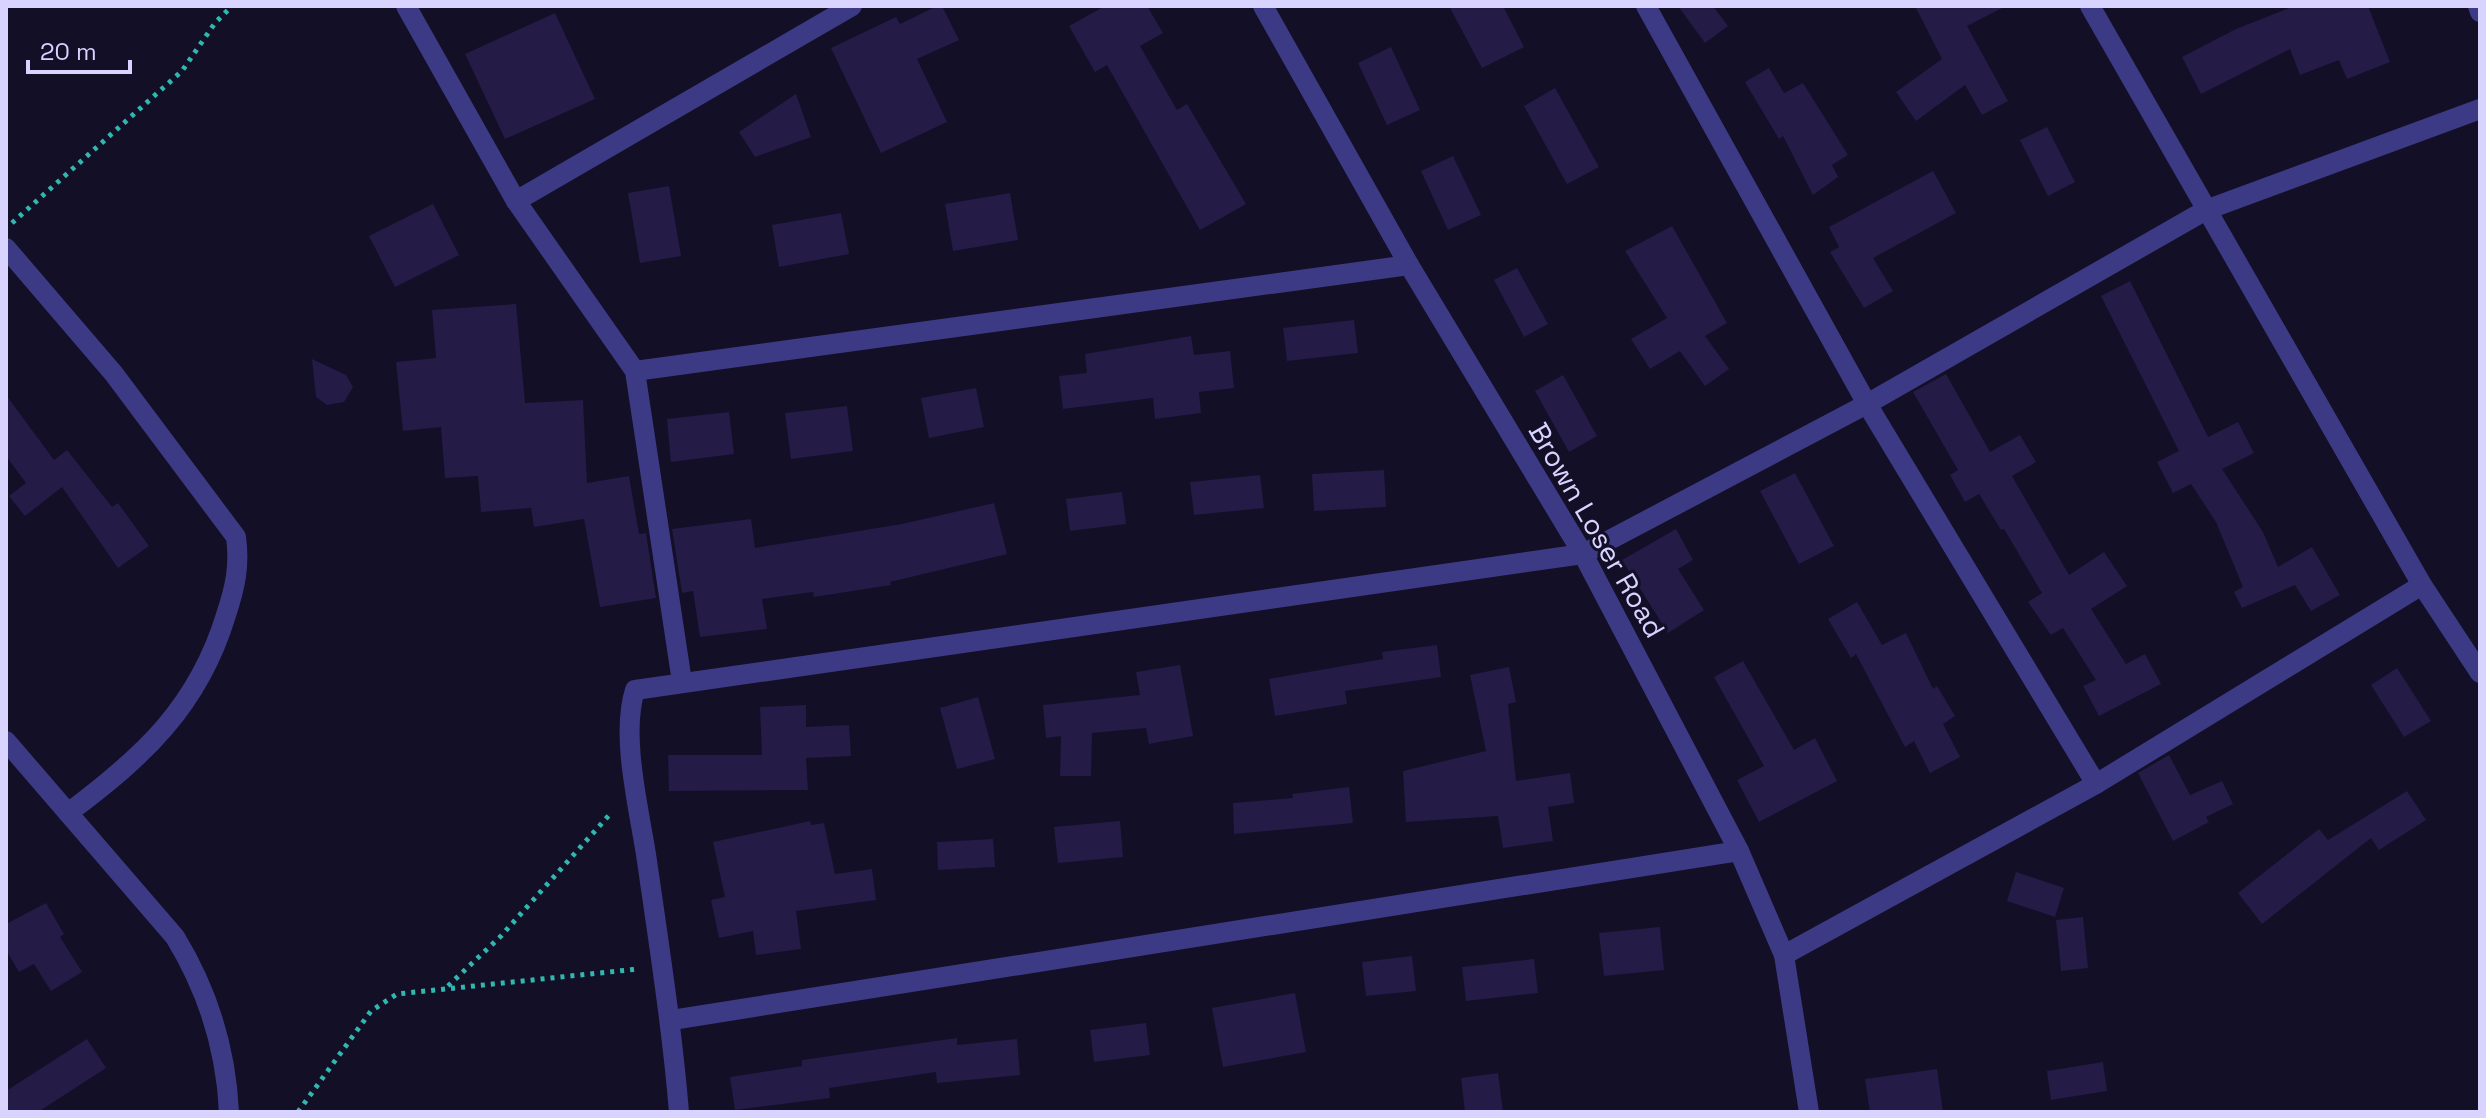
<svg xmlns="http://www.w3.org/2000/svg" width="2486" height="1118" font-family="'Space Grotesk',sans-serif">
<rect width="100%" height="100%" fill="#130f26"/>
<g fill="#241b47">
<path d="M937 6H942L959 40 917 59 947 122 881 153 831 48 896 17 900 24Z"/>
<path d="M1105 6H1147L1163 33 1140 46 1177 110 1187 104 1246 204 1200 230 1107 65 1095 72 1069 26Z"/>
<path d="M1449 6H1503L1524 47 1482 68Z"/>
<path d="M1678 6H1713L1728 26 1705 43Z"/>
<path d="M1915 6H2006L1967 26 2008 101 1982 115 1965 85 1916 121 1896 92 1942 59Z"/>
<path d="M2294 6H2368L2390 62 2347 79 2339 60 2300 75 2290 49 2201 94 2182 57 2236 29Z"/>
<path d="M555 13 595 99 505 139 465 54Z"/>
<path d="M1391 47 1420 110 1387 125 1358 63Z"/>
<path d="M1769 68 1784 93 1803 83 1848 155 1832 165 1838 177 1813 195 1783 136 1779 139 1745 82Z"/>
<path d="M1555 88 1599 167 1567 184 1524 106Z"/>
<path d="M796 94 811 137 755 157 739 132Z"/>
<path d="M2047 127 2075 182 2048 196 2020 140Z"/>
<path d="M1453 156 1481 215 1448 230 1421 171Z"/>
<path d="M1933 171 1956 213 1873 258 1893 291 1864 308 1830 252 1839 247 1829 227Z"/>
<path d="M669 186 681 256 640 263 628 193Z"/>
<path d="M1010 193 1018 240 953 251 945 204Z"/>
<path d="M433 204 459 255 395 287 369 236Z"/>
<path d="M841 213 849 254 779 267 772 225Z"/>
<path d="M1672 226 1727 323 1705 336 1729 369 1705 386 1680 351 1650 369 1631 339 1667 318 1625 251Z"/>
<path d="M1517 268 1548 324 1524 337 1494 280Z"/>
<path d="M2130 281 2208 437 2238 422 2254 453 2222 469 2263 532 2278 567 2312 547 2340 595 2311 611 2295 585 2242 608 2234 592 2243 587 2216 522 2191 484 2173 493 2157 462 2179 451 2101 296Z"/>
<path d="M516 304 525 403 583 400 587 483 629 476 639 534 646 533 656 598 600 607 584 519 534 527 531 508 481 512 478 476 445 478 441 427 403 431 396 362 436 358 432 310Z"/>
<path d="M1354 320 1358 353 1287 361 1283 328Z"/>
<path d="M1191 336 1194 355 1230 351 1234 388 1199 392 1201 413 1155 419 1153 398 1063 409 1059 376 1087 373 1085 354Z"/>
<path d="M312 359 346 375 353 387 344 402 327 405 316 397Z"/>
<path d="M1946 374 1990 452 2020 435 2036 462 2012 476 2069 575 2104 552 2127 586 2091 609 2126 664 2145 654 2161 684 2099 716 2083 686 2096 680 2063 628 2051 635 2028 602 2042 593 2004 529 2001 530 1979 494 1965 502 1950 475 1958 470 1913 392Z"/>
<path d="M1563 375 1597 436 1569 452 1535 391Z"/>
<path d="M976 388 984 427 929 438 921 398Z"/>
<path d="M6 395 54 460 67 450 112 507 118 503 149 546 118 568 62 487 25 516 9 496 26 483 6 456Z"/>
<path d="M847 406 853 451 791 459 785 413Z"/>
<path d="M729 412 734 454 671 462 667 419Z"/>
<path d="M1384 470 1386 507 1314 511 1312 474Z"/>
<path d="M1795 473 1834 546 1799 564 1760 491Z"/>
<path d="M1260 475 1264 508 1194 515 1190 482Z"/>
<path d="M1122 492 1126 524 1070 531 1066 499Z"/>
<path d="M994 503 1007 554 890 582 891 585 814 597 813 592 762 599 767 629 700 637 693 591 682 593 672 529 751 519 755 548 902 524Z"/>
<path d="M1676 529 1693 560 1678 569 1704 610 1668 633 1622 560Z"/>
<path d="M1857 602 1882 645 1906 633 1933 689 1937 686 1955 716 1943 724 1960 757 1930 773 1914 741 1905 747 1856 654 1851 658 1828 619Z"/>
<path d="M1437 645 1441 677 1345 691 1347 704 1275 716 1269 679 1383 659 1382 652Z"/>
<path d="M1743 661 1794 750 1815 738 1837 781 1759 822 1737 780 1764 766 1714 677Z"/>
<path d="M1180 665 1193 736 1149 744 1146 728 1092 733 1091 776H1060L1061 736 1046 738 1043 705 1140 695 1136 672Z"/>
<path d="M1509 667 1516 702 1508 704 1516 781 1570 773 1574 803 1548 807 1553 841 1503 848 1498 816 1406 822 1403 771 1486 751 1470 675Z"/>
<path d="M2397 668 2431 721 2404 737 2371 685Z"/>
<path d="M978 697 995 759 957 769 940 708Z"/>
<path d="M806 705V727L849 725 851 756 806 758 808 790 669 791 668 755H762L760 707Z"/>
<path d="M2169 755 2190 795 2222 781 2233 804 2206 817 2209 822 2173 841 2138 773Z"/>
<path d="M1349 787 1353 823 1234 834 1233 803 1293 798 1292 794Z"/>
<path d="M2407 791 2426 820 2379 850 2371 838 2262 924 2238 893 2319 829 2328 840Z"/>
<path d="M810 821 811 825 824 823 835 874 872 869 876 900 796 911 801 949 756 955 753 931 719 938 711 900 725 897 713 842Z"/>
<path d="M1120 821 1123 857 1058 863 1054 827Z"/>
<path d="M993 839 995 867 938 870 937 842Z"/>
<path d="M2016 872 2064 888 2055 917 2007 901Z"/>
<path d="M46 903 64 934 60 937 82 972 51 991 34 964 19 972 6 950V924Z"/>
<path d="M2083 917 2088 968 2061 971 2056 920Z"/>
<path d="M1660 927 1664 970 1604 976 1599 933Z"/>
<path d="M1412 956 1416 991 1366 996 1362 962Z"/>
<path d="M1534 959 1538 993 1466 1001 1462 967Z"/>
<path d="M1295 993 1306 1052 1223 1067 1212 1008Z"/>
<path d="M1146 1023 1150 1055 1094 1062 1090 1030Z"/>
<path d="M957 1038V1045L1017 1039 1020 1075 937 1083 936 1072 829 1088 830 1098 735 1110 730 1077 802 1066V1060Z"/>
<path d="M87 1039 106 1068 38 1112H6V1091Z"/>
<path d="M2103 1062 2107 1091 2051 1100 2047 1071Z"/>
<path d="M1937 1069 1943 1112H1870L1865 1079Z"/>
<path d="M1498 1073 1503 1112H1465L1461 1078Z"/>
</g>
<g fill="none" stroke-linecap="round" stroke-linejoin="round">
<g stroke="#2fb8b0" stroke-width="5" stroke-dasharray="4 6" stroke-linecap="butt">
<path d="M12 223 182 71 215 23 232 6"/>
<path d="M448 986 501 936 611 813"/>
<path d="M298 1112 371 1011 397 994 638 969"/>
</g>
<g stroke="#3d3a85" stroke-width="20">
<path d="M406 6 516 201 635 371 682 682"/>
<path d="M1263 6 1409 265 1583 554 1739 851 1784 955 1809 1112"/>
<path d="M1646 6 1867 404 2096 784"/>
<path d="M2090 6 2422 585 2480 673"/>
<path d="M2478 6 2480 12"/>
<path d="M516 201 852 6"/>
<path d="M6 248 114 374 236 537C240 566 235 588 226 615 198 707 143 757 68 813"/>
<path d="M635 371 1409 265"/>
<path d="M6 741 175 937C208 991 226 1048 229 1112"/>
<path d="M1784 955 2096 784 2422 585"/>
<path d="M672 1020 1739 851"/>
<path d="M679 1112C672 1028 659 945 647 861 640 812 620 737 635 690L1583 554 1867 404 2206 210 2480 109"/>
</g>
</g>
<g text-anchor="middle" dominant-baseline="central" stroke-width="6" stroke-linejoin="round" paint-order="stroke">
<g font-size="28" fill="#d9d4ff" stroke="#130f26">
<text transform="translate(1597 530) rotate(60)">Brown Loser Road</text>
</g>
</g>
<rect width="2486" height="1118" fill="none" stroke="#d9d4ff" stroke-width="16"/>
<path d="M28 60v12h102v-12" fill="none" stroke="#d9d4ff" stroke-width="4"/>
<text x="40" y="60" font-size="24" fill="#d9d4ff" stroke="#130f26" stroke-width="6" paint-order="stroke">20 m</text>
</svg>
